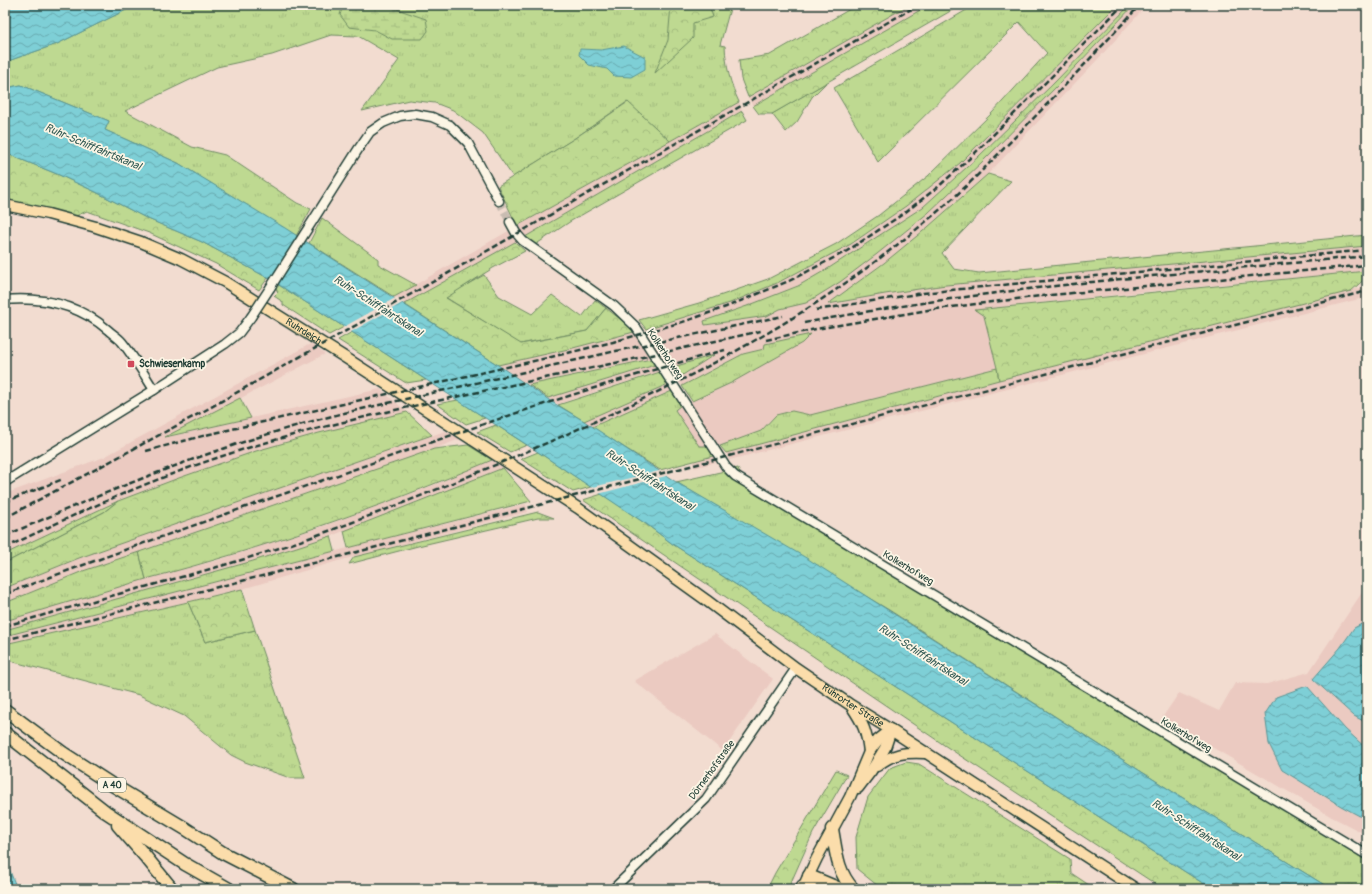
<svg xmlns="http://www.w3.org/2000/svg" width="1372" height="894" font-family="Pangolin,sans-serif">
<defs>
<pattern id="grass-tufts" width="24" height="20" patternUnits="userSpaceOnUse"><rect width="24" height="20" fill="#bed991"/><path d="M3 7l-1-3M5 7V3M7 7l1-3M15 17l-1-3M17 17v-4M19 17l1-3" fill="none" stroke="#a3bb7e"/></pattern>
<pattern id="forest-crowns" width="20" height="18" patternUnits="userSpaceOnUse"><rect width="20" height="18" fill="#bed991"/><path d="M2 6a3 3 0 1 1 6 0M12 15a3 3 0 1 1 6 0" fill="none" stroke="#a3bb7e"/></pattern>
<pattern id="wetland-marsh" width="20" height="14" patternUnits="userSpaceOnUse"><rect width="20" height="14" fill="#bed991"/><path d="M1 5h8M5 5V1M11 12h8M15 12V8" fill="none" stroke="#a3bb7e"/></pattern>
<pattern id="water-waves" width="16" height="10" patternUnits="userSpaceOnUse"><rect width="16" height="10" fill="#7ecfd6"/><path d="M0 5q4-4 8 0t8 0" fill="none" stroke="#67a9ae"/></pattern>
</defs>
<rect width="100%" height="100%" fill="#f2dcd0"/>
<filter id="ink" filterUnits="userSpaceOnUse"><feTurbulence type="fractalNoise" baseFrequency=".025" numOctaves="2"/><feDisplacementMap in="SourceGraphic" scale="8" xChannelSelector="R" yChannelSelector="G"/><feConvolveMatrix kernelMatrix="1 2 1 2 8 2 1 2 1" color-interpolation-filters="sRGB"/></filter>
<g filter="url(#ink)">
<g fill="#ebcac1">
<path d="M909 5H929L753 106 748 97Z"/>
<path d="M1117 5H1130L1054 83 978 157 923 207 829 268 798 286 747 306 704 321 705 325 767 316 780 309 806 303 840 282 877 254 928 213 982 162 1058 85 1134 5H1147L1098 59 988 174 928 227 884 263 829 304 885 294 946 285 1367 246V271L1141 292 976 310 984 316 997 368 810 415 792 411 776 415 761 431 720 446H699L674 409 731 383 754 369 764 349 743 354 682 386 678 378 713 356 670 368 655 347 646 329 730 303 777 283 851 244 906 206 960 163Z"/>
<path d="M739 102 742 111 525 237 404 304 394 297 517 226Z"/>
<path d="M1367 286V297L729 460 726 453 999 380Z"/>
<path d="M634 332 651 359 529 385 498 365 573 348Z"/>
<path d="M310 344 325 354 167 437 380 389 407 412 319 433 256 451 176 479 118 501 5 554V494L104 457Z"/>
<path d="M655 365 660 372 607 388 558 404 548 398Z"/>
<path d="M668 384 672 391 592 427 584 421Z"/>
<path d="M445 431 460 439 434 449 83 571 5 603V588L79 558Z"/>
<path d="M713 456 716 462 695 468 693 462Z"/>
<path d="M492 460 503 468 331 536 253 561 5 630V621L146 579 215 561 324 526 432 486Z"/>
<path d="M526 504 528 512 338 561 242 589 5 644V636L348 548Z"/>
<path d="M1367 585V835L1330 816 1162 718 1179 693 1219 711 1235 683 1267 684 1309 672Z"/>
<path d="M715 634 773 679 723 751 634 681Z"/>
</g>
<g fill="url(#grass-tufts)" stroke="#6e8b62">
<path d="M136 5H731L720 45 725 46C726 67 730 83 739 102L670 141 627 102 575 138 513 177 483 133 453 110 435 103 409 100 362 111 399 60 358 36 331 35 272 55 217 67 125 111 192 147 225 155 297 203 311 209 296 236 178 163 105 130 109 121 21 85 5 88V62L57 44Z"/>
<path d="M975 5H1117L960 163 906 206 851 244 777 283 730 303 646 329 639 320 699 303 768 279 836 244 879 215 928 176 992 113 1047 53 1019 22 878 162 834 88Z"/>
<path d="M1130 5H1134L1058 85 982 162 928 213 877 254 840 282 806 303 780 309 767 316 705 325 704 321 747 306 798 286 829 268 923 207 978 157 1054 83Z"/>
<path d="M827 82 812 97 797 122 786 132 772 114Z"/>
<path d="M742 111 747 120 571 221 535 245 525 237Z"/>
<path d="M988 174 1011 181 942 253 954 269 979 273 1367 235V246L946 285 885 294 828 304 884 263 928 227Z"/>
<path d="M322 218 378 259V264L416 285 394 297 309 243Z"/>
<path d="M484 275 499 296 532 314 552 295 582 317 595 300 606 308 587 331 520 344 445 297Z"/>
<path d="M811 334 802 343 731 383 692 401 682 386 743 354 764 349 765 344Z"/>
<path d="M714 355 678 378 670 368Z"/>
<path d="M651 359 655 365 548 398 529 385Z"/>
<path d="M997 368 999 380 726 453 720 446 761 431 776 415 792 411 810 415Z"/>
<path d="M660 372 668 384 584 421 558 405Z"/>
<path d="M672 391 681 405 675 410 699 446H707L713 456 660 470 592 427Z"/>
<path d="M240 398 251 418 165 437Z"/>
<path d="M503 468 531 501 348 548 344 531Z"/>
<path d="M738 468 741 476 1367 852V889H1331L1170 790 889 610 676 482Z"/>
<path d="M118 501 104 512 5 563V554Z"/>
<path d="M538 512 554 518H538L418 546 349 564 354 557Z"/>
<path d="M331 536 335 551 5 636V630L253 561Z"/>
<path d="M139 552 146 579 5 621V603L83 571Z"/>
<path d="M188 602 205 642 255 630 305 778H290L245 762 231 755 184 716 139 695 14 662 5 655V644Z"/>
<path d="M906 762 919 764 1070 859 1071 873 1095 889H883L878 886 857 869 856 837 868 797 890 768Z"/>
</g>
<g fill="url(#forest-crowns)" stroke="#6e8b62">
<path d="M671 5H709L713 17 693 23V38L655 73 668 40Z"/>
<path d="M857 5H909L748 97 741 79 739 60 770 55Z"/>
<path d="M929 5H961L772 114H759L753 106Z"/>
<path d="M628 102 670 141 517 226 498 186 575 138Z"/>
<path d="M5 153 57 174 96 192 148 219 202 242 268 278 259 290 216 264 149 233 87 211 76 216 5 199Z"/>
<path d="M515 242 525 251 493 268 446 298 521 344 587 331 606 308 629 326 634 332 573 348 498 365 404 304Z"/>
<path d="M1367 271V277L1351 291 999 380 997 368 984 316 975 310Z"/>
<path d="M279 285 344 327 329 335 283 305V302L274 296 278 292 276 289Z"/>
<path d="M352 332 426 380 406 383 338 340Z"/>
<path d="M458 400 485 418 466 424 437 404Z"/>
<path d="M407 412 432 435 79 558 5 588V563L104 512 118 501 176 479 256 451 319 433Z"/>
<path d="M496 425 527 445 510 452 477 432Z"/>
<path d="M468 445 492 460C379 508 264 548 146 579L139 552 434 449Z"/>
<path d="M538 452 591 487 573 492 521 459Z"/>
<path d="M602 494 646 524 674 545 1212 889H1163L944 745 583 500Z"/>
<path d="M242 589 255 630 205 642 188 602Z"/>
<path d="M836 770 847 775 813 833 788 889H767L775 873Z"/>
</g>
<path fill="url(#wetland-marsh)" stroke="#6e8b62" d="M343 5H385L426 19 428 31 422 39H392L375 30 349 27 340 15Z"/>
<g fill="url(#water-waves)" stroke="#589595">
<path d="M12 5H136L57 44 5 62V7Z"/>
<path d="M624 46 645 57V69L631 77 614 76 607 69 589 65 579 55 580 49 601 50Z"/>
<path d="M21 85 109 121 105 130 178 163 285 228 498 365 552 402 584 421 676 482 808 559 1170 790 1331 889H1212L674 545 646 524 538 452 268 278 202 242 148 219 96 192 57 174 5 153V88Z"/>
<path d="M1367 621V723L1354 716 1313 679 1340 648 1354 628Z"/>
<path d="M1307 686 1345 729 1367 749V820L1341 806 1282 770 1269 744 1265 714 1276 697Z"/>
<path d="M8 866 17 889H5V868Z"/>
</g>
<g fill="#f2dcd0">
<path d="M397 297 404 302 349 333 342 328Z"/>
<path d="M663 470 670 475 598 494 589 488Z"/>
</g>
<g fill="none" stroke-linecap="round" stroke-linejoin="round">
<path stroke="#c8bcb1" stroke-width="8" stroke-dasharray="8 4" stroke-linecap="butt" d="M499 201 510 222"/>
<defs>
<g id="minor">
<path d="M510 222 516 233 523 241 614 306 636 327 726 467 735 476 1367 855"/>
<path d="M270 288 359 148 370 132 383 123 400 116 415 114 432 117 450 125 468 143 499 201"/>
<path d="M5 300C42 297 79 305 108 330 112 334 118 337 122 342 134 357 144 374 154 390"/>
<path d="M5 482 154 390 225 344 239 333 251 317"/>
<path d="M613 889 706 799 796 668"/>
</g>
<g id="major">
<path id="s1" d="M5 205 48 214 96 227 141 242 181 259 225 282 346 358 578 508 706 600 796 668 849 704 891 730 1136 889"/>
<path d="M852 707C863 723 867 733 869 752"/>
<path d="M877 766C893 753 905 752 925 753"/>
<path d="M858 788 871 771 885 748 891 730"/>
<path d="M806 881 817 858 850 797 869 752 878 740 891 730"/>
</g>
<g id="highway">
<path d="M5 710 63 753 111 784 186 829 223 853 293 889"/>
<path d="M5 733 106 812 185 864 229 889"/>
<path d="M118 825 145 856 172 889"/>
<path d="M832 829C836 851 837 872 853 889"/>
<path d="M809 876 840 889"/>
<path d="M803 886 811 889"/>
</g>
</defs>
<use href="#minor" stroke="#1f3d34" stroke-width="11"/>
<use href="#major" stroke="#1f3d34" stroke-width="13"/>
<use href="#highway" stroke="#1f3d34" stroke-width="15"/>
<use href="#minor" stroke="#fcf5e5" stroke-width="8"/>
<use href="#major" stroke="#fbddab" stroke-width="10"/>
<use href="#highway" stroke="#fbddab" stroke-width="12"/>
<g stroke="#1f3d34" stroke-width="2.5" stroke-dasharray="6 3" stroke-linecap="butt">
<path d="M816 310 923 293 961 289 1367 250"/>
<path d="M804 323C990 287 1179 274 1367 256"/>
<path d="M766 340 816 329 928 310 1041 296 1367 265"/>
<path d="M146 451 210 434 547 358 613 342 686 321 726 307 789 281 847 251 903 214 938 187 970 158 1123 5"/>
<path d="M5 502 63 479"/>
<path d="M5 518 204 411 445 275 918 5"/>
<path d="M5 536C114 488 224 443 340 414L616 351 783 316"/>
<path d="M5 548C85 509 165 473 251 447 324 425 399 409 474 393 570 373 666 352 761 331"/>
<path d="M5 594C122 550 240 509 358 468 479 425 601 383 725 350"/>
<path d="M5 626C52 613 98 599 145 587 188 575 231 564 273 550 369 519 463 479 556 439 657 394 756 346 847 282 883 257 918 229 951 200 976 178 998 154 1022 130 1062 89 1101 47 1140 5"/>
<path d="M5 640 334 558 1367 291"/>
</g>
<defs>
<path id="minor-bridge" d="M251 317 270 288"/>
</defs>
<use href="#minor-bridge" stroke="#1f3d34" stroke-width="11" stroke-linecap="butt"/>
<use href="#minor-bridge" stroke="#fcf5e5" stroke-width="8"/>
</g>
</g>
<rect fill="#d1495b" stroke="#fcf5e5" stroke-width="1.5" x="127" y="360" width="8" height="8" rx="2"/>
<g text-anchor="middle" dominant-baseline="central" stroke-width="3.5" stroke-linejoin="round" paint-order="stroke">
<rect fill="#fcf5e5" stroke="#617469" stroke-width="1" x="98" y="778" width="28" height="14" rx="3"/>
<g font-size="9" font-weight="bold" fill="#1f3d34">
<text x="112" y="785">A 40</text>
</g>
<g font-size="10" fill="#1f3d34" stroke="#fcf5e5">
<text stroke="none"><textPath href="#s1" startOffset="327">Ruhrdeich</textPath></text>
<text transform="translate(665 354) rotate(57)">Kolkerhofweg</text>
<text transform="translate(908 568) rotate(31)">Kolkerhofweg</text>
<text stroke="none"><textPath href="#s1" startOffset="992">Ruhrorter Straße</textPath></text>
<text transform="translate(1186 735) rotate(31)">Kolkerhofweg</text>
<text transform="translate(712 770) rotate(-54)">Dörnerhofstraße</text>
</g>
<g font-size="10" font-weight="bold" fill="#1f3d34" stroke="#fcf5e5" text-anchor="start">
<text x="139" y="364">Schwiesenkamp</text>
</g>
<g font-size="11" font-style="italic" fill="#325a54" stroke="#fcf5e5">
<text transform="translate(93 147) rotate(23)">Ruhr-Schifffahrtskanal</text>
<text transform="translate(378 306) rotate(33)">Ruhr-Schifffahrtskanal</text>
<text transform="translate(650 480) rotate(33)">Ruhr-Schifffahrtskanal</text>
<text transform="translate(923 655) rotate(33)">Ruhr-Schifffahrtskanal</text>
<text transform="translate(1196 830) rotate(33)">Ruhr-Schifffahrtskanal</text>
</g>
</g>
<rect width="1372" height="894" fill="none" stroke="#fcf5e5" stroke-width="20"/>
<rect x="10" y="10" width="1352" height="874" fill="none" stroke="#1f3d34" stroke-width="1.5" filter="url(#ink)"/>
</svg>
